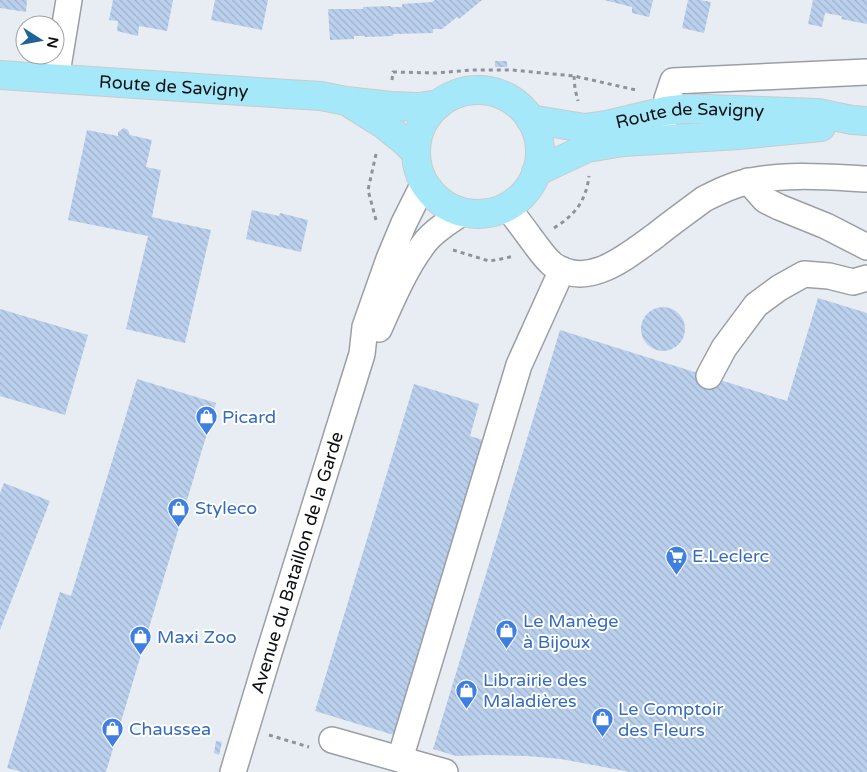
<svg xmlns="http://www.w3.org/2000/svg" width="867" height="772" font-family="'Varela Round',sans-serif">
<defs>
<pattern id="building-back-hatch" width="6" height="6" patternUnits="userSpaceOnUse" patternTransform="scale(1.25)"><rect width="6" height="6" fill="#bad0ed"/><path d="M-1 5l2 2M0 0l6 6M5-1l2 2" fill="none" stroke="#9fb2ca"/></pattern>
</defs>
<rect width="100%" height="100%" fill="#e8edf4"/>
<g fill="url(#building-back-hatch)">
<path d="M0 0H27L26 12 0 8Z"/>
<path d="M113 0H173L167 31 139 26 138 36 117 31 118 21 109 20Z"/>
<path d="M215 0H268L262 30 211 20Z"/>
<path d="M435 0H482L459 19 457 17 442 29H433V33L393 34V36L365 37V36H354V39L330 40 328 9H363V7L391 6V7H402V4L432 2Z"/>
<path d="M604 0H653L649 17 632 13V7Z"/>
<path d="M688 0H700L711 2 704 33 682 28Z"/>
<path d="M813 0H867V24L841 19 842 16 825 13 822 27 808 24Z"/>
<rect x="495" y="61" width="12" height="6"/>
<path d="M124 128 128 130 130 135 152 140 146 167 161 170 152 217 211 230 185 343 126 329 148 236 68 220 87 130 118 136V132Z"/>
<path d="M252 210 279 216 280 213 308 220 301 252 246 239Z"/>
<path d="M818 298 867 313V772H630L561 759 527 756 487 755 456 756 433 749 560 330 787 401Z"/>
<circle cx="663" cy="329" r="22"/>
<path d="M0 309 88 335 65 415 0 396Z"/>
<path d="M137 379 216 403 106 772H22L7 768 60 592 71 596Z"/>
<path d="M414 384 479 404 470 436 486 441 397 736 315 711Z"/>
<path d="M4 483 50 501 0 630V493Z"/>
<path d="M216 741 222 742 219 755 214 753Z"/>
</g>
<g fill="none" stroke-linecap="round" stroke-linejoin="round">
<defs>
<g id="minor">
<path d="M56 79 69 0"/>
<path d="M662 129 667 99 673 81 867 72"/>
<path d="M748 181 765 200 779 207 826 226 867 247"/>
<path d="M507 207C516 218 524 229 532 240 539 249 544 257 552 264 587 291 627 256 655 236 671 223 688 211 704 199 718 192 732 185 747 182 786 173 828 177 867 179"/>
<path d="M379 329C392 300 406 266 426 241 436 229 450 221 463 212"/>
<path d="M709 376 724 348 756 305 779 288 804 274 829 276 853 282 867 278"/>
<path d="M332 740 445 772"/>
<path d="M400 759 519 365 562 270"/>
<path id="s1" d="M233 772 268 656 362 354 365 327 389 259 404 223 424 183"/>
</g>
<g id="major">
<path id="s2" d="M0 75 288 94 321 96 346 101 391 106 419 107 439 104"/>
<circle cx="478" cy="152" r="62"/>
<path d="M351 104 383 124 405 142 416 153"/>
<path id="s3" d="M530 119 584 128 606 125 665 111 682 109H707L818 113 852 120 867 121"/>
<path d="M536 172 587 148 623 142 739 135 821 127"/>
</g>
</defs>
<use href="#minor" stroke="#9b9fa5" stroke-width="28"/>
<use href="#major" stroke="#cacbcb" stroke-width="30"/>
<g stroke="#8f9398" stroke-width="3" stroke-dasharray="4 4" stroke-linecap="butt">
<path d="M574 76 575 89 578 101"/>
<path d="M392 80 393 72 436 73 472 70H512L574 76 636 90"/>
<path d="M376 220 368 190 376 154"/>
<path d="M554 228C575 215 586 201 589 176"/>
<path d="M453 250 489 261 501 259 514 256"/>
<path d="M269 735 309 747"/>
</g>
<use href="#minor" stroke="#fff" stroke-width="25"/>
<use href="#major" stroke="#a4e8fa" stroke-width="28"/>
</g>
<defs>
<symbol id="shop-pin" viewBox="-11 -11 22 30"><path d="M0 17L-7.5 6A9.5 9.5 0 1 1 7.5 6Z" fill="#3f7fe0" stroke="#fff"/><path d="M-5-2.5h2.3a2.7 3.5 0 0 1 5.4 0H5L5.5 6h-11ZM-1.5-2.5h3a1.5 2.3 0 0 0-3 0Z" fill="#fff"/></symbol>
<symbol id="supermarket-pin" viewBox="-11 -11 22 30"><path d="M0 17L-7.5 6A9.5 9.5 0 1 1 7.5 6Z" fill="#3f7fe0" stroke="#fff"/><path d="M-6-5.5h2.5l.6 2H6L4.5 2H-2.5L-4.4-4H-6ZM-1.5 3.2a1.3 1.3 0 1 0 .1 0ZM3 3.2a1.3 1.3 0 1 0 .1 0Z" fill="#fff"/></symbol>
</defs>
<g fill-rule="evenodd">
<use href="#shop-pin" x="194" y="404" width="25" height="34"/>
<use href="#shop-pin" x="166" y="496" width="25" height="34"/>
<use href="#supermarket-pin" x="664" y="544" width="25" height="34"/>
<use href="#shop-pin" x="494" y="618" width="25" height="34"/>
<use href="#shop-pin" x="128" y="624" width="25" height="34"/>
<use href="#shop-pin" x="454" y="678" width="25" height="34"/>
<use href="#shop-pin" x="590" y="706" width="25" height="34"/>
<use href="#shop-pin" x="100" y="716" width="25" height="34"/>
</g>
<g text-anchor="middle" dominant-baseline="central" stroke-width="4" stroke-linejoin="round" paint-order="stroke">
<g font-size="18" fill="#0f1113" stroke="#fff">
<text stroke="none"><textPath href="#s2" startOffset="174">Route de Savigny</textPath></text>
<text stroke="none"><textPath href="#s3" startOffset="162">Route de Savigny</textPath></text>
<text stroke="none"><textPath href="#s1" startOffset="219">Avenue du Bataillon de la Garde</textPath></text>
</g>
<g font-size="18" fill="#366cbe" stroke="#fff" text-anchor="start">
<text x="222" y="417">Picard</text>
<text x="195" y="508">Styleco</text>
<text x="692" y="556">E.Leclerc</text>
<text x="523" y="621">Le Manège<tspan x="523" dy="21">à Bijoux</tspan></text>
<text x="157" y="637">Maxi Zoo</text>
<text x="483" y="680">Librairie des<tspan x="483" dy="21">Maladières</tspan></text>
<text x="618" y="709">Le Comptoir<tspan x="618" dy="21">des Fleurs</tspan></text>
<text x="129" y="729">Chaussea</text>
</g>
</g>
<g transform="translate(40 40) rotate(101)"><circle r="24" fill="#ffffff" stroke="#9fa0a1"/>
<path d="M0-4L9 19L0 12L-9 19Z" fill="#1e6498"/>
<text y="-8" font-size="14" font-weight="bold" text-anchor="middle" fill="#0f1113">N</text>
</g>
</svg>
